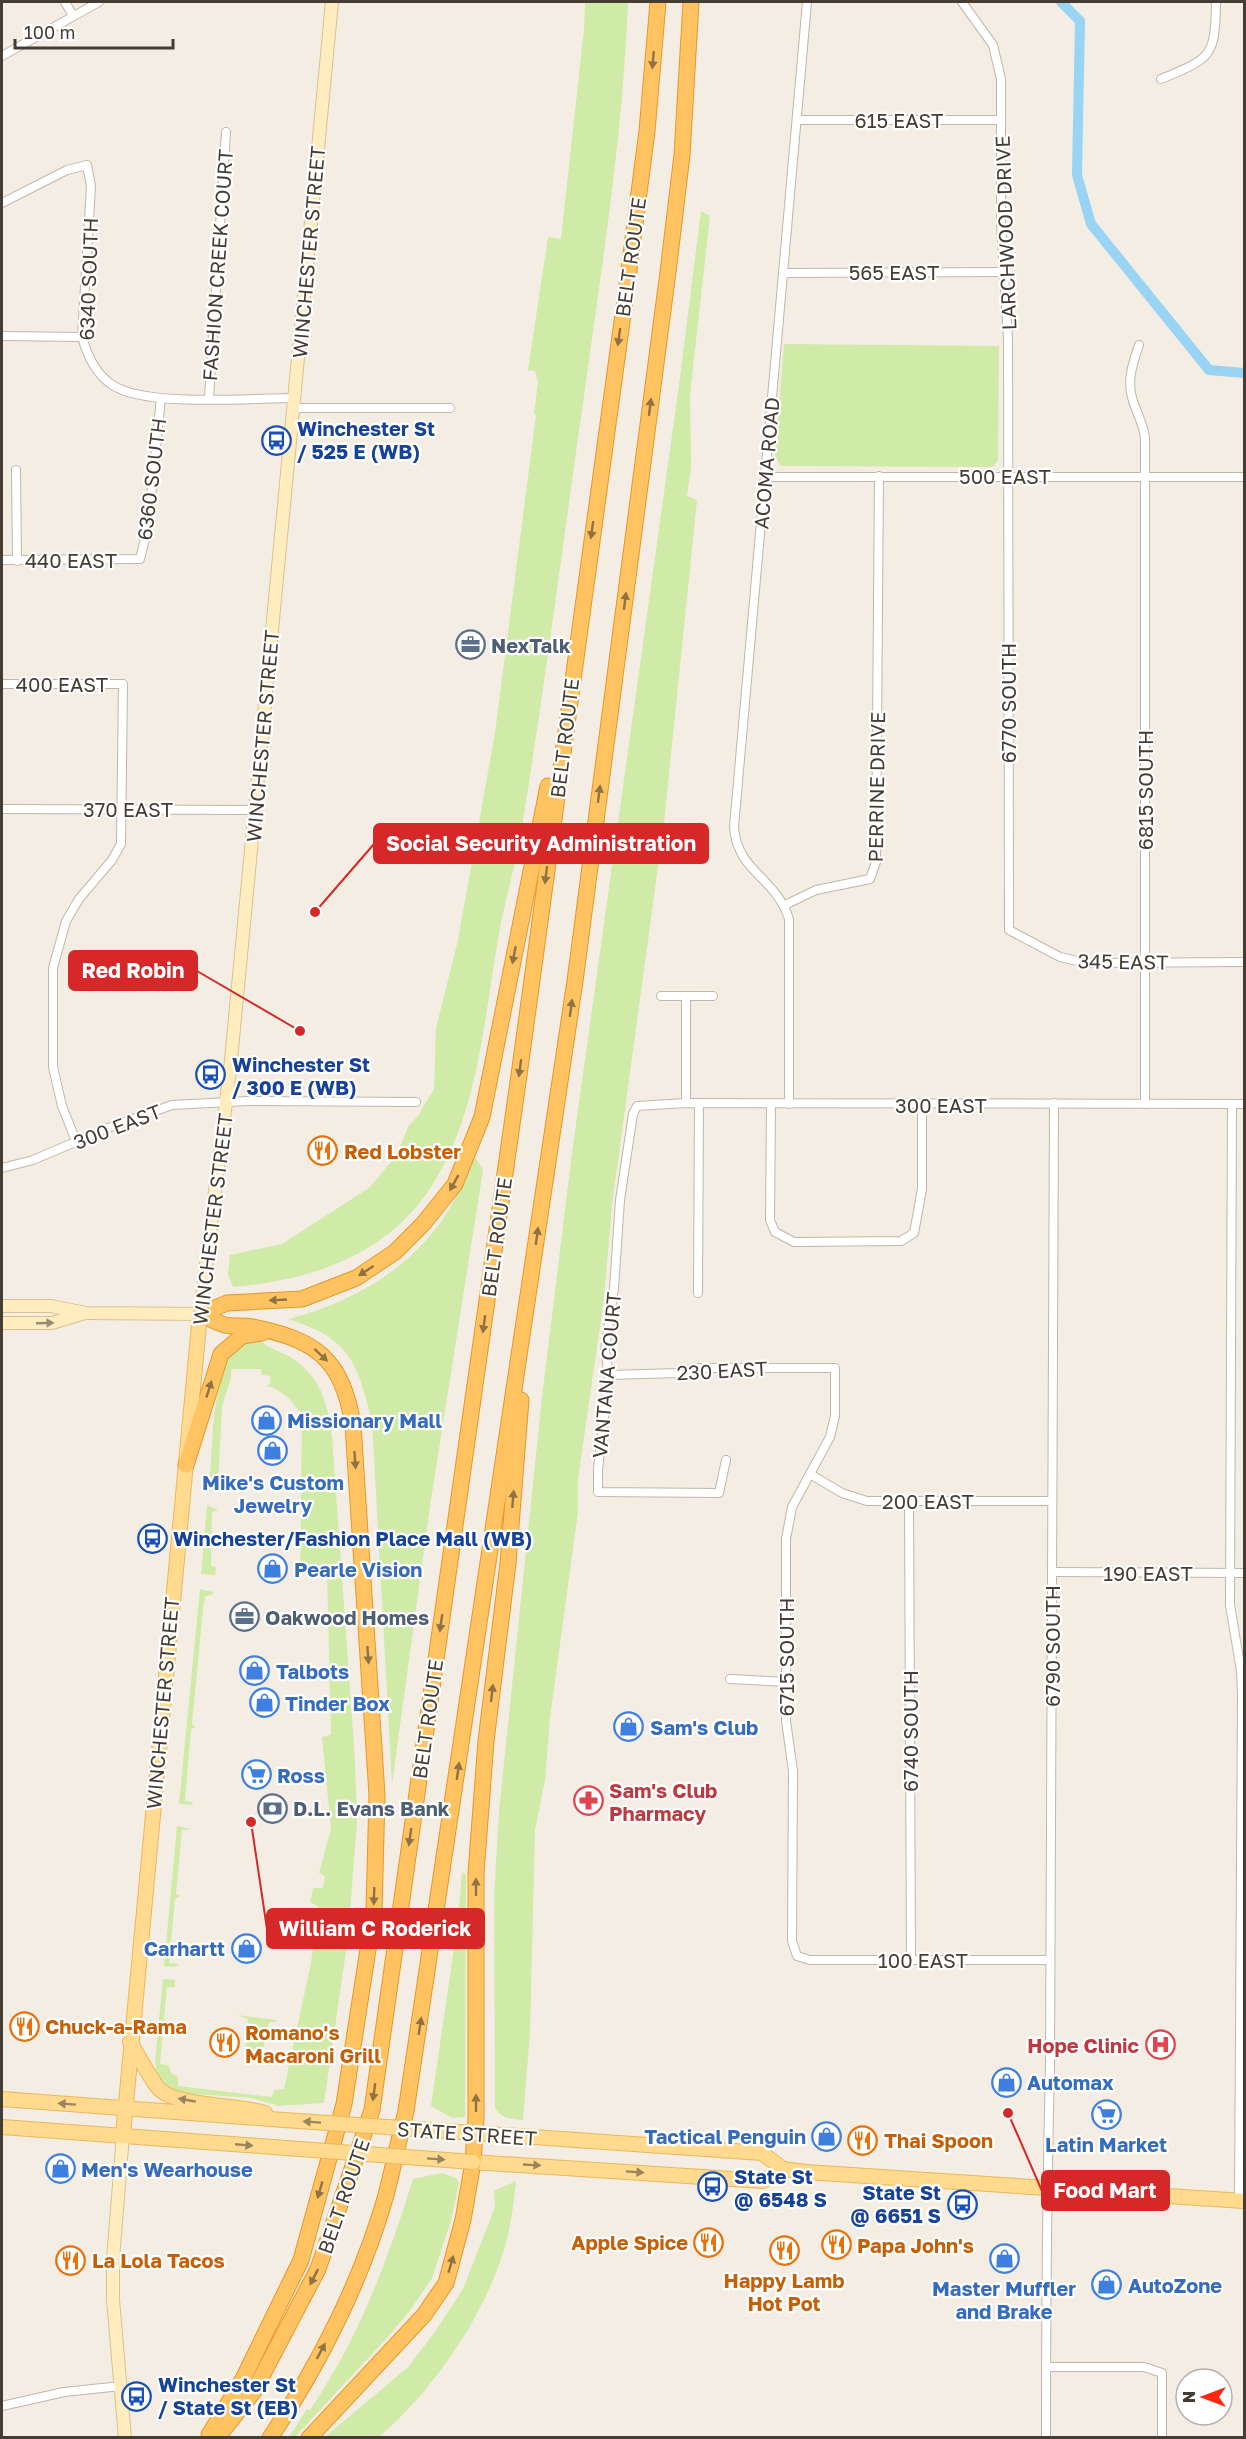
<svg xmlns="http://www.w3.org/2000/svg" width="1246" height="2439" font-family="'Golos Text',sans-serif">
<rect width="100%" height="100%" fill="#f3ede3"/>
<g fill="#d0eaa8">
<path d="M585 2H628C623 134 602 265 584 396 563 541 545 687 521 832 516 863 507 893 501 923 484 1011 481 1110 431 1187 386 1256 311 1280 233 1287L228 1274 230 1255 282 1244 369 1188 396 1156 409 1125 418 1116 434 1089 436 1028 458 940 495 733 536 415 534 414 538 382 535 371 528 370 548 237 561 239 584 29Z"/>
<path d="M701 211 710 216 690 394 691 466 687 496 697 500 693 539 664 823 612 1205 604 1299 578 1479V1512L550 1718 545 1780 535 1830 530 2032 523 2120C511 2119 502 2119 495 2108L494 1897 499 1811 542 1397 572 1153 679 385Z"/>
<path d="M784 344 999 346 998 460 994 466 989 467 781 466 775 457Z"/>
<path d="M475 1157 483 1170 430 1506 392 1784 372 1421C357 1362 351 1339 288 1319 351 1303 405 1272 443 1219 456 1200 465 1178 475 1157Z"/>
<path d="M258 1339C266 1347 279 1351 290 1357 321 1376 328 1404 332 1437L355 1761 357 1822 348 1937 324 2103 279 2106 251 2098 179 2093 163 2085 157 2076 155 2062 163 1979 175 1980V1987H167L160 2064 168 2065 172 2074 178 2077V2086L272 2097 274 2090 284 2089 311 1963 318 1906 310 1902 313 1888H323L325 1876 319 1873 331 1829 322 1737 331 1735 327 1574H300L302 1417C299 1406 278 1386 266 1386L270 1384V1376L262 1375 261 1369H231V1378L222 1406 218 1485 215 1491H209C213 1447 211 1382 233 1349 238 1342 250 1341 258 1339Z"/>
<path d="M207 1505 218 1510 212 1512 211 1566 216 1567 215 1575 201 1574Z"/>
<path d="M200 1589 213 1592 212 1595 205 1596 203 1609 192 1724 196 1727 191 1729 185 1801 193 1802 192 1805 179 1804Z"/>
<path d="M177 1826 191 1829 182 1830 176 1894 180 1896 175 1899 169 1963 178 1964 176 1967 164 1966Z"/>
<path d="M462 1872 466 1875 465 2117 452 2118 431 2106 458 1921Z"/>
<path d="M237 2015 277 2020 276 2022H269L262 2055 245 2053 248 2019Z"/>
<path d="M442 2173 456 2178 459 2183 451 2221 432 2278 409 2312 385 2340 295 2437H289L307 2409 310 2410C358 2340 388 2260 413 2179Z"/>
<path d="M516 2181C514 2199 512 2217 508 2235 491 2307 435 2389 379 2437H325L408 2367 434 2333 463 2289 495 2207 494 2191Z"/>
</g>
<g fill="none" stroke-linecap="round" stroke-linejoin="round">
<path stroke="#9ad4f4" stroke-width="10" d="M1061 2 1080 21 1077 175 1091 224 1209 370 1244 373"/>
<defs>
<g id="street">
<path d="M65 2 73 16"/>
<path d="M962 2 993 45 1001 79V223L1008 339 1009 930 1060 957 1086 963 1244 962"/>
<path d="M2 56 99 2"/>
<path d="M1161 79C1212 58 1215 57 1216 2"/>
<path d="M797 120H1001"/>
<path d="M2 203 67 170 87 165 91 186 82 337C88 357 96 375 114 386 148 407 251 398 294 398"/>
<path d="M783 273 1005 272"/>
<path d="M2 336 82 337"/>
<path d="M1139 345C1133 363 1126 381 1133 401 1137 413 1143 424 1145 437V1104"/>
<path d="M209 398 226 132"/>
<path d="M293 408H450"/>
<path d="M16 470 17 561"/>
<path d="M765 477H1244"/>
<path d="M2 560 140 559 148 527 161 398"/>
<path d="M2 684H123L121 844 112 860 79 899 66 921 53 968V1067L62 1106 76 1141"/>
<path d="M2 809 254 810"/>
<path d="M785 905 816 890 870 879 876 862 879 476"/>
<path d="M661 996H713"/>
<path d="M686 1103V996"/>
<path d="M771 1104 770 1220 775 1232 794 1242 901 1241 914 1233 922 1189V1105"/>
<path d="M789 1104V919C776 877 737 872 734 827L807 2"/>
<path d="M1232 1104 1230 1605 1241 1671 1242 1696 1239 2201"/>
<path d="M2 1168 33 1160 108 1128 172 1105 247 1101 416 1102"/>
<path d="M698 1293 699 1103"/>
<path d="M609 1375 679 1373 694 1368H835V1416L830 1437 792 1507 786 1539V1721L793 1771 792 1941 797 1956 810 1960H1050"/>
<path d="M726 1460 719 1493 598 1492V1469L609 1375 605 1350 614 1288 620 1200 633 1114 637 1106 686 1103 1244 1104"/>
<path d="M810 1474 842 1493 867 1501H1052"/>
<path d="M909 1502 911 1960"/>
<path d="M1052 1572 1244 1573"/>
<path d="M730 1679 786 1682"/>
<path d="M1046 2367H1144L1162 2373V2438"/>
<path d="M2 2406 64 2392 121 2386"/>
<path d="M1046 2438C1046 2314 1047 2190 1050 2066L1054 1103"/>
</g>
<g id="secondary">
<path d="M2 1306H51L86 1313 200 1314 230 1070 332 2"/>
<path d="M2 1323H52L85 1313"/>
<path d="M123 2135 113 2259V2300L125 2438"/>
</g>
<g id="primary">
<path d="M130 2042C137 2053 153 2084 160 2090 180 2107 237 2104 265 2113"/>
<path d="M2 2099 284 2120"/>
<path d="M2 2127 273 2147"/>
<path d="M475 2133 762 2153 783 2169 806 2172 1244 2201"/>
<path d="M123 2135 200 1314"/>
<path d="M473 2162 763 2181 783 2169"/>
</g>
<g id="highway">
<path d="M200 1314C208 1318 217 1323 225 1325 234 1327 244 1325 253 1327 317 1340 342 1359 353 1425L377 1795 374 1911 344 2104 301 2260 243 2379 209 2435"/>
<path d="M200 1314 227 1303 302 1299 356 1278 395 1252 423 1224 455 1184 482 1117 548 786"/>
<path d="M186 1465 221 1354 242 1336 262 1333"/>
<path d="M217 2438 254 2391 318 2269 372 2110 519 1075 627 285 647 131 658 2"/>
<path d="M270 2438C319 2365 362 2280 386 2195 393 2168 399 2139 406 2111L575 981 668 272 682 155 691 2"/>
<path d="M309 2438 424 2315 446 2283 463 2220 473 2162 476 2119V1873L486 1741 508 1563 521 1400"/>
</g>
</defs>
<use href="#street" stroke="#c1b7a8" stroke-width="10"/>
<use href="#secondary" stroke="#d9c291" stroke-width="14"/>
<use href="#primary" stroke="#eab859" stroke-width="16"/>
<use href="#highway" stroke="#e69729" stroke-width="17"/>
<use href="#street" stroke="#fff" stroke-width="8"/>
<use href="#secondary" stroke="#ffedc0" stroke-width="12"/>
<use href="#primary" stroke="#ffda8f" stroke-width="14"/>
<use href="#highway" stroke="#ffc361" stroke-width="15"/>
<defs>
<g id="primary-bridge">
<path d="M284 2120 475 2133"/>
<path d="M273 2147 473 2162"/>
</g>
</defs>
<use href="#primary-bridge" stroke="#eab859" stroke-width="16" stroke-linecap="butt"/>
<use href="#primary-bridge" stroke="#ffda8f" stroke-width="14"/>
</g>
<defs><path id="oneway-solid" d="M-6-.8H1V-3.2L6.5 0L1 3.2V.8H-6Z" transform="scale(1.5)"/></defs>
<g fill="#8f7345">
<use href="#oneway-solid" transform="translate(653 60) rotate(95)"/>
<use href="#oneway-solid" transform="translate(619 337) rotate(98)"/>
<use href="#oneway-solid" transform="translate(650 407) rotate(-83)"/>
<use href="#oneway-solid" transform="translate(592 530) rotate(98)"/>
<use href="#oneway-solid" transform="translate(625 601) rotate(-83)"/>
<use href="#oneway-solid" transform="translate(599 794) rotate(-83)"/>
<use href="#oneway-solid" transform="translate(546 875) rotate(97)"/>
<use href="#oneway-solid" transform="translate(514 955) rotate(101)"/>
<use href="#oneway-solid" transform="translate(571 1008) rotate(-82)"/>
<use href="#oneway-solid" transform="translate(520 1068) rotate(98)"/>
<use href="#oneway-solid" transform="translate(454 1183) rotate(119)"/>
<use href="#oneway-solid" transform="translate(537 1236) rotate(-82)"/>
<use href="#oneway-solid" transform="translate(366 1271) rotate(147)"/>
<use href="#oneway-solid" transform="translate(278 1300) rotate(177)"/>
<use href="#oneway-solid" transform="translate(484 1324) rotate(98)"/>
<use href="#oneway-solid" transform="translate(321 1355) rotate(43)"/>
<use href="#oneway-solid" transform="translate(209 1389) rotate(-73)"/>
<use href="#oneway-solid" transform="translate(355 1460) rotate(86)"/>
<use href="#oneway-solid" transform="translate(513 1499) rotate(-85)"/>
<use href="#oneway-solid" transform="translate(441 1623) rotate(98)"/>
<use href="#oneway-solid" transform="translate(368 1655) rotate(86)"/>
<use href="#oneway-solid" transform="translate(492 1693) rotate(-83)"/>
<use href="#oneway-solid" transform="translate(458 1771) rotate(-82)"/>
<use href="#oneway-solid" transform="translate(410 1837) rotate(98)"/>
<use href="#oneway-solid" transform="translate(476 1887) rotate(-90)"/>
<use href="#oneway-solid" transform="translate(374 1896) rotate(92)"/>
<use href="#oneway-solid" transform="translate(420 2026) rotate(-81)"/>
<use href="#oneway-solid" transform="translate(374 2092) rotate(98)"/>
<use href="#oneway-solid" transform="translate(476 2103) rotate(-90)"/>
<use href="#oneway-solid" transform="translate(320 2190) rotate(106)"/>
<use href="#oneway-solid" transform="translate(451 2264) rotate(-74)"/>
<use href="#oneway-solid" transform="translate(314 2277) rotate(117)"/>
<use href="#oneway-solid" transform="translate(321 2351) rotate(-62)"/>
</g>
<use fill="#998c72" href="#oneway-solid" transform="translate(45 1323) rotate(-2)"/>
<g fill="#99845c">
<use href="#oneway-solid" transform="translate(187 2100) rotate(-170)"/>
<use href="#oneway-solid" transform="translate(67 2104) rotate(-176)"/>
<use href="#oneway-solid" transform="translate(312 2122) rotate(-176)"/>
<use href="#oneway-solid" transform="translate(244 2145) rotate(5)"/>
<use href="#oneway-solid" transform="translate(436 2159) rotate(4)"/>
<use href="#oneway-solid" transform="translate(532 2165) rotate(3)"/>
<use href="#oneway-solid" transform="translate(635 2172) rotate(4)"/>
</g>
<defs>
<symbol id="bus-ring" viewBox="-11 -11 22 22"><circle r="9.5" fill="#fff" stroke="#1a4fb4" stroke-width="1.5"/><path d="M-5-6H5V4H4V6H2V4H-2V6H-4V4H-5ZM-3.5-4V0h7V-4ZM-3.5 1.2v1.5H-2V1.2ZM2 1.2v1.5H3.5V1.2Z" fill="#1a4fb4"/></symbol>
<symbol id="office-ring" viewBox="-11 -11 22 22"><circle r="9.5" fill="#fff" stroke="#5c6f8a" stroke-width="1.5"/><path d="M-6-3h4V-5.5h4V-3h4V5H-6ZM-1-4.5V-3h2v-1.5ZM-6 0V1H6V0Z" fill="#5c6f8a"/></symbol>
<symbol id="restaurant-ring" viewBox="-11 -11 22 22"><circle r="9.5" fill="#fff" stroke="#e8710a" stroke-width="1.5"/><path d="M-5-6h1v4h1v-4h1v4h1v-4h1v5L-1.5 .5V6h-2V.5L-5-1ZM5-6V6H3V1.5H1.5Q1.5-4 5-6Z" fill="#e8710a"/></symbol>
<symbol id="shop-ring" viewBox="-11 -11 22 22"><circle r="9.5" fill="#fff" stroke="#3f7fe0" stroke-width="1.5"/><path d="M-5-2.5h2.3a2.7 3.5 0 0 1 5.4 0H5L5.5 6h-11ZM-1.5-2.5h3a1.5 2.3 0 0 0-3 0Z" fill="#3f7fe0"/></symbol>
<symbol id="supermarket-ring" viewBox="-11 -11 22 22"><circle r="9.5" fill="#fff" stroke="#3f7fe0" stroke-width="1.5"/><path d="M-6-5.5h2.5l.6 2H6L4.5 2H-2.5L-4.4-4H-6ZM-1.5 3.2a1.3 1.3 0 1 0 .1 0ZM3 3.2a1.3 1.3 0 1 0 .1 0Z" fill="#3f7fe0"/></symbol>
<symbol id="pharmacy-ring" viewBox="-11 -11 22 22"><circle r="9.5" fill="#fff" stroke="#e0444e" stroke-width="1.5"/><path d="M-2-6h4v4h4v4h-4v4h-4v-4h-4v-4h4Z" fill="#e0444e"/></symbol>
<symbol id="bank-ring" viewBox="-11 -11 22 22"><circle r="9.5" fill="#fff" stroke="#5c6f8a" stroke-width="1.5"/><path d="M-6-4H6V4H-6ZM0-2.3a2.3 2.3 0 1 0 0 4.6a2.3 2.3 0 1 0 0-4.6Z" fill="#5c6f8a"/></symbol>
<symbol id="hospital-ring" viewBox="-11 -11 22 22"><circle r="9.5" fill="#fff" stroke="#e0444e" stroke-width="1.5"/><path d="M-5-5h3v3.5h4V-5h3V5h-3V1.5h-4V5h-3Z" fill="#e0444e"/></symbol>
</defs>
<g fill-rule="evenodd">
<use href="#bus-ring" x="260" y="424" width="33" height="33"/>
<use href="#office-ring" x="454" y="628" width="33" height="33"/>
<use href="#bus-ring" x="194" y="1058" width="33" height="33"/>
<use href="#restaurant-ring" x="306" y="1134" width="33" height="33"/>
<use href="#shop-ring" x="250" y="1404" width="33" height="33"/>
<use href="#shop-ring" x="256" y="1434" width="33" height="33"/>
<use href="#bus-ring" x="136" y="1522" width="33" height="33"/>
<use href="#shop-ring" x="256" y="1552" width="33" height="33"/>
<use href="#office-ring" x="228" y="1600" width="33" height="33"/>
<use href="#shop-ring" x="238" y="1654" width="33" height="33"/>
<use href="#shop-ring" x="248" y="1686" width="33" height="33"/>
<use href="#shop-ring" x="612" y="1710" width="33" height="33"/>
<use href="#supermarket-ring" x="240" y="1758" width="33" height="33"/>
<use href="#pharmacy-ring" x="572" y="1784" width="33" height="33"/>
<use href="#bank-ring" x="256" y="1792" width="33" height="33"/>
<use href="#shop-ring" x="230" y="1932" width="33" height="33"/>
<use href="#restaurant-ring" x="8" y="2010" width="33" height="33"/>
<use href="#restaurant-ring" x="208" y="2026" width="33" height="33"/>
<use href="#hospital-ring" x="1144" y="2028" width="33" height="33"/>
<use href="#shop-ring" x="990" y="2066" width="33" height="33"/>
<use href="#supermarket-ring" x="1090" y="2098" width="33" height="33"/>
<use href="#shop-ring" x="810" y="2120" width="33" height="33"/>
<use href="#restaurant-ring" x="846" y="2124" width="33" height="33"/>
<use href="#shop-ring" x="44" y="2152" width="33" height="33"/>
<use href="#bus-ring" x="696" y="2170" width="33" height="33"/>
<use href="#bus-ring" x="946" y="2188" width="33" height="33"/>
<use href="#restaurant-ring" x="692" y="2226" width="33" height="33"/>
<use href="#restaurant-ring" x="820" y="2228" width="33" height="33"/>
<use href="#restaurant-ring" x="768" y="2234" width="33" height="33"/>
<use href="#shop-ring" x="988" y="2242" width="33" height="33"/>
<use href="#restaurant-ring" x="54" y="2244" width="33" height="33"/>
<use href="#shop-ring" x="1090" y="2268" width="33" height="33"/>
<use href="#bus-ring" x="120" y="2380" width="33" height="33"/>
</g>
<g text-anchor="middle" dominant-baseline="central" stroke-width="4.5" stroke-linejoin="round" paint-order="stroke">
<g font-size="20" fill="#453d33" stroke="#fff">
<text x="899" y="120">615 EAST</text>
<text transform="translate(1005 233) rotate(-92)">LARCHWOOD DRIVE</text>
<text transform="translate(308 252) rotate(-85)">WINCHESTER STREET</text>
<text transform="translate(630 257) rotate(-82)">BELT ROUTE</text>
<text transform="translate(217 265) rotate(-86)">FASHION CREEK COURT</text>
<text x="894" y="272">565 EAST</text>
<text transform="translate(88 279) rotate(-88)">6340 SOUTH</text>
<text transform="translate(766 463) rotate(-85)">ACOMA ROAD</text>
<text x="1005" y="476">500 EAST</text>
<text transform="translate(151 479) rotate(-83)">6360 SOUTH</text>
<text x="71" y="560">440 EAST</text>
<text x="62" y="684">400 EAST</text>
<text transform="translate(1008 703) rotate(-90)">6770 SOUTH</text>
<text transform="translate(262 736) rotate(-85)">WINCHESTER STREET</text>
<text transform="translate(564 738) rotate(-83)">BELT ROUTE</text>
<text transform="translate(876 787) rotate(-89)">PERRINE DRIVE</text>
<text transform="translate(1145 790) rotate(-90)">6815 SOUTH</text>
<text x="128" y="809">370 EAST</text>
<text transform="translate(1123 961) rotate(1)">345 EAST</text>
<text x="941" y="1105">300 EAST</text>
<text transform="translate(117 1126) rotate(-21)">300 EAST</text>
<text transform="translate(212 1219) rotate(-83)">WINCHESTER STREET</text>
<text transform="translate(496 1237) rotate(-82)">BELT ROUTE</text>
<text transform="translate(722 1370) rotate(-3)">230 EAST</text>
<text transform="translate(606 1375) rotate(-85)">VANTANA COURT</text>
<text x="928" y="1501">200 EAST</text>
<text x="1148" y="1573">190 EAST</text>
<text transform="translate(1052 1646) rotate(-90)">6790 SOUTH</text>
<text transform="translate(786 1657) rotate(-90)">6715 SOUTH</text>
<text transform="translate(162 1703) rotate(-85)">WINCHESTER STREET</text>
<text transform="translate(427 1719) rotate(-82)">BELT ROUTE</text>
<text transform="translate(910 1731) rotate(-90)">6740 SOUTH</text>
<text x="923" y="1960">100 EAST</text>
<text transform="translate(467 2133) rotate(4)">STATE STREET</text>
<text transform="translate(343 2196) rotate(-71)">BELT ROUTE</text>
</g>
<g font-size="20" font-weight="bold" fill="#164399" stroke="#fff" text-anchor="start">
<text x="297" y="428">Winchester St<tspan x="297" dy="23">/ 525 E (WB)</tspan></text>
<text x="232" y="1064">Winchester St<tspan x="232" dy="23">/ 300 E (WB)</tspan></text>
<text x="173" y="1538">Winchester/Fashion Place Mall (WB)</text>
<text x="734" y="2176">State St<tspan x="734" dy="23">@ 6548 S</tspan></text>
<text x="941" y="2192" text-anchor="end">State St<tspan x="941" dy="23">@ 6651 S</tspan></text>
<text x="158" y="2384">Winchester St<tspan x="158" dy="23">/ State St (EB)</tspan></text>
</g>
<g font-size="20" font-weight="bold" fill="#4e5e75" stroke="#fff" text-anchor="start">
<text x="491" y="645">NexTalk</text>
<text x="265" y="1617">Oakwood Homes</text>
<text x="293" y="1808">D.L. Evans Bank</text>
</g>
<g font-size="20" font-weight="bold" fill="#c56008" stroke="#fff" text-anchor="start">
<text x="344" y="1151">Red Lobster</text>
<text x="45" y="2026">Chuck-a-Rama</text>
<text x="245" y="2032">Romano's<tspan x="245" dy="23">Macaroni Grill</tspan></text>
<text x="884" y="2140">Thai Spoon</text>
<text x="688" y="2242" text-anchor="end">Apple Spice</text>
<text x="857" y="2245">Papa John's</text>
<text x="92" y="2260">La Lola Tacos</text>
<text x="784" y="2280" text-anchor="middle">Happy Lamb<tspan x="784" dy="23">Hot Pot</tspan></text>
</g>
<g font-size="20" font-weight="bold" fill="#366cbe" stroke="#fff" text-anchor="start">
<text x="287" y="1420">Missionary Mall</text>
<text x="273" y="1482" text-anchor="middle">Mike's Custom<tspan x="273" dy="23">Jewelry</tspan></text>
<text x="294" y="1569">Pearle Vision</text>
<text x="276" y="1671">Talbots</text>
<text x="285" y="1703">Tinder Box</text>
<text x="650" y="1727">Sam's Club</text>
<text x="277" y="1775">Ross</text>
<text x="225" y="1948" text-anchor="end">Carhartt</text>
<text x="1027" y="2082">Automax</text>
<text x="806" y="2136" text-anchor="end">Tactical Penguin</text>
<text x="1106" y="2144" text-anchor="middle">Latin Market</text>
<text x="81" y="2169">Men's Wearhouse</text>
<text x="1128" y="2285">AutoZone</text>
<text x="1004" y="2288" text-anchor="middle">Master Muffler<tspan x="1004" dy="23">and Brake</tspan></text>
</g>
<g font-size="20" font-weight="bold" fill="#be3a42" stroke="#fff" text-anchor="start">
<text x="609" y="1790">Sam's Club<tspan x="609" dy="23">Pharmacy</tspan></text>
<text x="1139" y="2045" text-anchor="end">Hope Clinic</text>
</g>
</g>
<path fill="none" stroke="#d62828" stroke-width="2" d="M315 912L374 844M300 1031L197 971M251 1822L267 1929M1008 2113L1042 2191"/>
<g fill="#d62828" stroke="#fff" stroke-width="2">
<circle cx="315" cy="912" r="6"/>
<circle cx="300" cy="1031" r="6"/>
<circle cx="251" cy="1822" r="6"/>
<circle cx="1008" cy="2113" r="6"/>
</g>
<g fill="#d62828" stroke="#d62828" stroke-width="2">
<rect x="374" y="824" width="334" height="39" rx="6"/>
<rect x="69" y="951" width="128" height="39" rx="6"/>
<rect x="267" y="1909" width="217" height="39" rx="6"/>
<rect x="1042" y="2171" width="127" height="39" rx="6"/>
</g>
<g font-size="21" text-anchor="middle" font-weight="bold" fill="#fff">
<text x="541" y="851">Social Security Administration</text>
<text x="133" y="978">Red Robin</text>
<text x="375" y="1936">William C Roderick</text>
<text x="1105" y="2198">Food Mart</text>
</g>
<rect width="1246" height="2439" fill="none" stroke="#453d33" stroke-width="6"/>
<g transform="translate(1204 2397) rotate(270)"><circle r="28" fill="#ffffff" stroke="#b5b1ad" stroke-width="1.5"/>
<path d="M0-4.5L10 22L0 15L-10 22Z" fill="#ff260d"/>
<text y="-9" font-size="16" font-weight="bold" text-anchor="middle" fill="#453d33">N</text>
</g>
<path d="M15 39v9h158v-9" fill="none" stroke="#453d33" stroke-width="3"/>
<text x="24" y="39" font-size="18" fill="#453d33" stroke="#ffffff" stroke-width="4.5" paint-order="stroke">100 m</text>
</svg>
